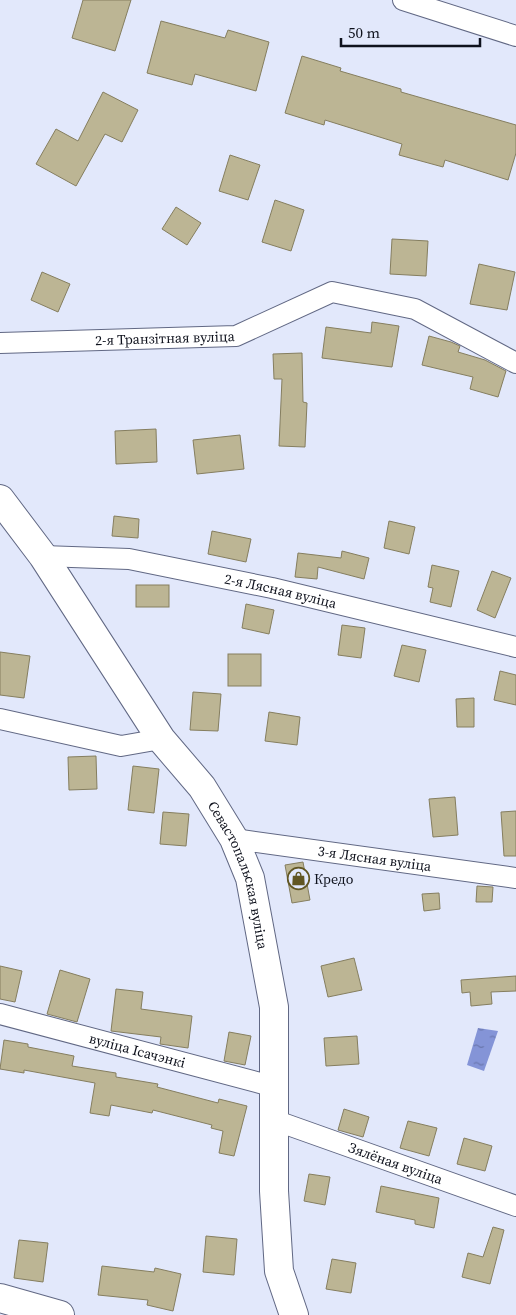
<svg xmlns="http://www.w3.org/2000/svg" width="516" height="1315" font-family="'Source Serif 4',serif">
<defs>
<pattern id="water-ripples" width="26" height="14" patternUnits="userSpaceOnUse" patternTransform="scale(1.25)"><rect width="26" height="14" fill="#8494d7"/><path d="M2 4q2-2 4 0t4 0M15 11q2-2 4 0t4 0" fill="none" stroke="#6a77ae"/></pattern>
</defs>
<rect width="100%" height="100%" fill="#e2e8fb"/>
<path fill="url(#water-ripples)" d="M478 1028 498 1031 484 1071 467 1065Z"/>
<g fill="#bcb594" stroke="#857e5f">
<path d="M83 0H131L115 51 72 38Z"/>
<path d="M161 21 225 38 228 30 269 42 256 91 195 74 192 85 147 73Z"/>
<path d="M302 56 341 68 340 71 401 89V92L516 125V153L508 180 445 160 443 167 399 155 402 144 325 120 324 125 285 113Z"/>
<path d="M103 92 138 110 122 142 105 134 76 186 36 164 56 129 78 141Z"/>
<path d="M230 155 260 165 248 200 219 191Z"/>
<path d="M275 200 304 210 291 251 262 242Z"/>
<path d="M176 207 201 223 187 245 162 229Z"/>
<path d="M392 239 428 241 426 276 390 274Z"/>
<path d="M479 264 515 272 507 310 470 304Z"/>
<path d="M42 272 70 284 58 312 31 300Z"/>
<path d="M372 322 399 326 392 367 322 358 326 327 371 333Z"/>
<path d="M429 336 451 342 460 346 458 352 485 360 506 371 498 397 470 389 473 377 422 365Z"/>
<path d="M302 353 303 402 307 403 305 447 279 446 282 379H274L273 354Z"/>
<path d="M156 429 157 462 116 464 115 431Z"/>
<path d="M240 435 244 469 197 474 193 440Z"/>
<path d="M114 516 139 519 138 538 112 536Z"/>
<path d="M389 521 415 527 409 554 384 548Z"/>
<path d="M212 531 251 539 246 562 208 554Z"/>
<path d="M342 551 369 558 364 579 318 567 317 579 295 577 298 553 341 558Z"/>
<path d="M432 565 459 571 451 607 430 602 433 588 428 587Z"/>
<path d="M492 571 511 578 495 618 477 610Z"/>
<rect x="136" y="585" width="33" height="22"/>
<path d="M246 604 274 610 269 634 242 628Z"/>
<path d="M342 625 365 628 361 658 338 655Z"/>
<path d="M402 645 426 650 419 682 394 676Z"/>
<path d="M0 652 30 656 24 698 0 695Z"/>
<rect x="228" y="654" width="33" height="32"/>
<path d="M500 671 516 675V705L494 700Z"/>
<path d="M193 692 221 694 218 731 190 730Z"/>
<path d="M474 698V727H457L456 699Z"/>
<path d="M269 712 300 717 297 745 265 741Z"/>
<path d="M96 756 97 789 69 790 68 757Z"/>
<path d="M133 766 159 769 154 813 128 810Z"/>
<path d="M455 797 458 835 433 837 429 799Z"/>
<path d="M516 811V856H504L501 812Z"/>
<path d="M163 812 189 814 186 846 160 844Z"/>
<path d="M303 862 310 900 292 903 285 865Z"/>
<path d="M477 886 493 887 492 902H476Z"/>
<path d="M439 893 440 909 424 911 422 894Z"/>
<path d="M354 958 362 990 328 997 321 966Z"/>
<path d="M0 966 22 971 15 1002 0 999Z"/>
<path d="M60 970 90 979 77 1022 47 1014Z"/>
<path d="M516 976V991L491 992 492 1004 471 1006 470 992 462 993 461 980Z"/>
<path d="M116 989 143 992 141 1009 192 1016 188 1048 160 1044 161 1037 111 1031Z"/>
<path d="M229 1032 251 1036 245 1065 224 1061Z"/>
<path d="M357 1036 359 1064 326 1066 324 1038Z"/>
<path d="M4 1040 28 1044V1047L74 1056 72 1066 116 1073V1077L158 1084 157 1087 218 1103 219 1099 247 1106 234 1156 219 1153 223 1131 211 1128 212 1125 153 1110 152 1113 111 1105 109 1116 90 1113 95 1083 24 1070V1073L0 1069Z"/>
<path d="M344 1109 369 1117 363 1137 338 1130Z"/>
<path d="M408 1121 437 1128 429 1156 400 1148Z"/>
<path d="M464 1138 492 1146 485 1171 457 1164Z"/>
<path d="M309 1174 330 1177 325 1205 304 1201Z"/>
<path d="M381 1186 439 1198 434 1228 415 1224V1220L376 1212Z"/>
<path d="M493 1227 504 1230 490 1284 462 1277 468 1253 483 1257Z"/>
<path d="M206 1236 237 1239 234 1275 203 1272Z"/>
<path d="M19 1240 48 1243 43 1282 14 1278Z"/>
<path d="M332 1259 356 1263 351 1293 326 1289Z"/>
<path d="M102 1266 154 1272 155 1268 181 1274 173 1311 147 1305 148 1300 98 1295Z"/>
</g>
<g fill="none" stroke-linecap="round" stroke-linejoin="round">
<defs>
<g id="street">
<path d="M403 0 516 36"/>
<path id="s1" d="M0 343 236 336 332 292 415 309 516 363"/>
<path id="s2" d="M43 556 129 559 272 588 516 647"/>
<path d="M0 719 121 746 161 739"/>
<path id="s3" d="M234 839 516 878"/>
<path id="s4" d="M0 1014 275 1087"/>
<path id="s5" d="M274 1120 516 1206"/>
</g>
<g id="secondary">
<path id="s6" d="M0 499 43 556 161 739 202 787 234 839 250 878 274 1007V1191L279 1271 294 1315"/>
<path d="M0 1298 60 1315"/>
</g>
</defs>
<use href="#street" stroke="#616884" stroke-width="22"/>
<use href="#secondary" stroke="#616884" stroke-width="30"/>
<use href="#street" stroke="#fff" stroke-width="20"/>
<use href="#secondary" stroke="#fff" stroke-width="28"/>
</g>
<defs>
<symbol id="shop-ring" viewBox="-11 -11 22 22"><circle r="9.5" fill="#e2e8fb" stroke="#615623" stroke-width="1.5"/><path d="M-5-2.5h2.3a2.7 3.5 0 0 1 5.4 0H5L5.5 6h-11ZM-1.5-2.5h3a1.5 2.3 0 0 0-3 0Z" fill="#615623"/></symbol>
</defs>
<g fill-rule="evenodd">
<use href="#shop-ring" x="286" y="866" width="25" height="25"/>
</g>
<g text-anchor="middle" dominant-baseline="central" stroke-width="4" stroke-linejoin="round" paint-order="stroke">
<g font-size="14" fill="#0f121d" stroke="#e2e8fb">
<text stroke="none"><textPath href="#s1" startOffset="165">2-я Транзітная вуліца</textPath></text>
<text stroke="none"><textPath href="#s2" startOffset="241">2-я Лясная вуліца</textPath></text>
<text stroke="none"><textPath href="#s3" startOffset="142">3-я Лясная вуліца</textPath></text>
<text stroke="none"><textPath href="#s6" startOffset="449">Севастопальская вуліца</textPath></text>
<text stroke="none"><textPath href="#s4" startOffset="142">вуліца Ісачэнкі</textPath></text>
<text stroke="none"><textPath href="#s5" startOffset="129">Зялёная вуліца</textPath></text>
</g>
<g font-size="14" fill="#0f121d" stroke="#e2e8fb" text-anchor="start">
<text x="314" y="879">Кредо</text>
</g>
</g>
<path d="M341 38v8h139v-8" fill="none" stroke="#0f121d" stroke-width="2.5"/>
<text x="348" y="38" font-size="15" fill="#0f121d" stroke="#e2e8fb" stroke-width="4" paint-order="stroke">50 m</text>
</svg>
